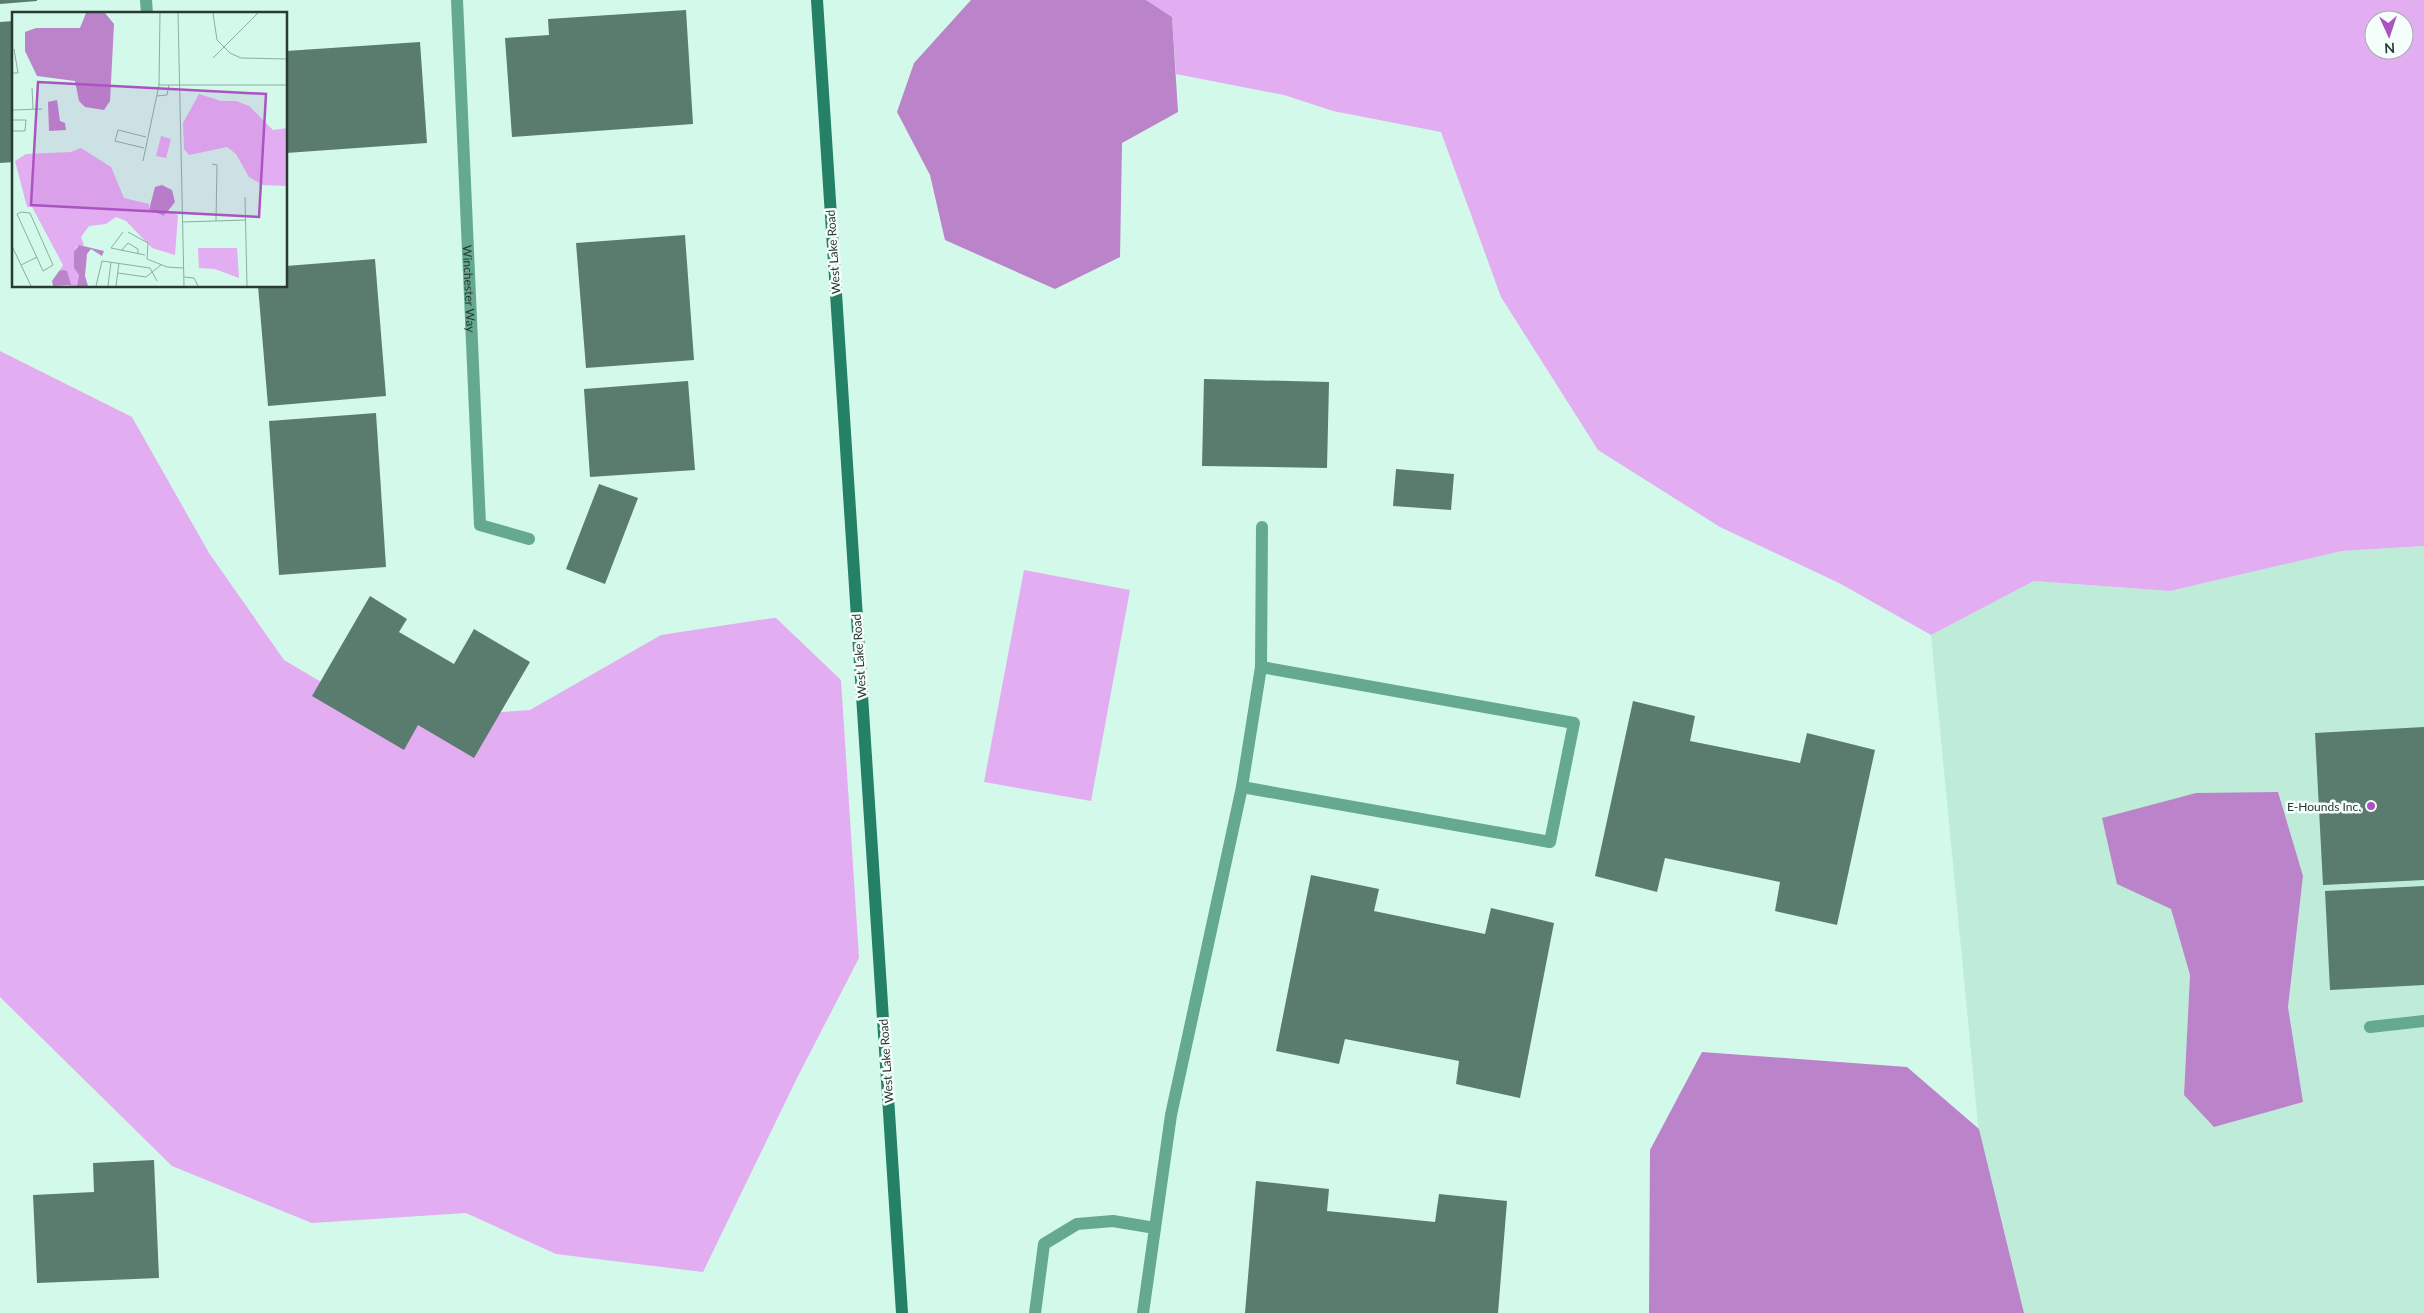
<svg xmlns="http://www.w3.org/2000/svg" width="2424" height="1313" font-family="Lato,sans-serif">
<rect width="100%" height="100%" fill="#d2f9e9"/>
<path fill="#beecd9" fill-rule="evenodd" d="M2424 546V1313H2024L1978 1125 1931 635 2034 581 2170 591 2342 551ZM2303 876 2288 1007 2303 1102 2184 1095 2190 975 2171 909Z"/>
<g fill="#e3aef1" fill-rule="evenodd">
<path d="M1146 0H2424V546L2342 551 2170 591 2034 581 1931 635 1841 584 1720 527 1598 450 1501 297 1441 132 1333 111 1284 95 1176 74 1172 17ZM2374 20H2404V50H2374Z"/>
<path d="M0 351 132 417 209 553 284 660 385 720 530 710 661 635 773 618H776L841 680 859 958 797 1078 703 1272 556 1254 466 1213 312 1223 172 1166 0 997Z"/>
<path d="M1024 570 1130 590 1091 801 984 782Z"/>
</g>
<g fill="#bb83ca">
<path d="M971 0H1146L1172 17 1178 112 1122 143 1120 257 1055 289 945 240 930 175 897 112 914 63Z"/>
<path d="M2278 792 2303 876 2288 1007 2303 1102 2214 1127 2184 1095 2190 975 2171 909 2117 884 2102 818 2196 793Z"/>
<path d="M1702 1052 1907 1067 1979 1129 2024 1313H1649L1650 1150Z"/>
</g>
<g fill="#597c6e">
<path d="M0 0H37V1L0 4Z"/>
<path d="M686 10 693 124 512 137 505 38 549 35 548 19Z"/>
<path d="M14 21V162L0 163V22Z"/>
<path d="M420 42 427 143 286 153V51Z"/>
<path d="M685 235 694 360 586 368 576 243Z"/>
<path d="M375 259 386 396 268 406 258 286H286V266Z"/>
<path d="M1204 379 1329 382 1327 468 1202 466Z"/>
<path d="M688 381 695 470 590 477 584 389Z"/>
<path d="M376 413 386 567 279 575 269 421Z"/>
<path d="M1396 469 1454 474 1451 510 1393 506Z"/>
<path d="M599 484 638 498 605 584 566 569Z"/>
<path d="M370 596 407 619 399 632 454 664 474 629 530 662 474 758 418 725 404 750 312 696Z"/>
<path d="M1633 701 1695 716 1690 741 1800 763 1807 733 1875 750 1837 925 1775 911 1780 882 1665 858 1657 892 1595 876Z"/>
<path d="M2424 727V880L2323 885 2315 733Z"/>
<path d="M1311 875 1379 889 1374 911 1485 934 1491 908 1554 923 1520 1098 1456 1084 1459 1061 1345 1039 1339 1064 1276 1051Z"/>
<path d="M2424 886V985L2330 990 2325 891Z"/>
<path d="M154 1160 159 1278 37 1283 33 1195 94 1192 93 1163Z"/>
<path d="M1256 1181 1329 1189 1327 1211 1435 1222 1439 1194 1507 1201 1498 1313H1245Z"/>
</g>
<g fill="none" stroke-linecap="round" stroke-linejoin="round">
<g stroke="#64a990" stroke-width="12">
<path d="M1242 787 1550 842 1574 723 1261 667"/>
<path d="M2370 1027 2424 1021"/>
<path d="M1035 1313 1044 1244 1077 1224 1113 1221 1155 1228"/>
<path d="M1143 1313 1171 1115 1242 787 1261 667 1262 527"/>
</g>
<g stroke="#64a990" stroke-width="12">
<path d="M146 0 147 14"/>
<path id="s1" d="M457 0 480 525 529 539"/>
</g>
<path stroke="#248165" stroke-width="12" d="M817 0 902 1313"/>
</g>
<circle fill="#ab54c1" stroke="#f6fefb" stroke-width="2" cx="2371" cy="806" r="5"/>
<g text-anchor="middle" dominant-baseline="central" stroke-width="5" stroke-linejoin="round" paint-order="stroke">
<g font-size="12" fill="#2a3933" stroke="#f6fefb">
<text transform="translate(833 252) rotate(-94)">West Lake Road</text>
<text stroke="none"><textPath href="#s1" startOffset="289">Winchester Way</textPath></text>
<text transform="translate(859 656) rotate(-94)">West Lake Road</text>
<text transform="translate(886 1061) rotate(-94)">West Lake Road</text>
</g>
<g font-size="12" fill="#2a3933" stroke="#f6fefb" text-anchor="end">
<text x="2361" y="806">E-Hounds Inc.</text>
</g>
</g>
<g transform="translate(12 12)">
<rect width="275" height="275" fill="#d2f9e9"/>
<path d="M187 82 209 89H224L237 94 261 118 275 116V174L251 173 237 165 224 142 215 135 177 143 172 137 171 111ZM149 124 159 127 154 146 144 144ZM69 136 99 155 112 186 137 192V198L152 204 157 199 166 203 163 243 140 236 114 209 104 205 94 212 77 214 69 225 72 233 64 235 62 256 67 263 65 274H57L51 258 47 259 51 253 20 195H15L3 149 14 142 59 140ZM186 236H225L227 266 203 257 187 256Z" fill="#e3aef1"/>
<path d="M74 1H93L102 12 98 89 92 98 73 95 67 89 63 69 25 64 13 39V20L24 16H68ZM45 88 48 109 53 111 54 118 37 119 36 90ZM150 173 160 178 163 190 152 204 137 198 143 175ZM67 233 92 239 90 244 79 237 75 242 73 264 76 274H65L67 263 62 256V240ZM51 258 55 259 59 273 41 274 40 269 47 259Z" fill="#bb83ca"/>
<path fill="none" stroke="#8faca0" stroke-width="1" d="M166 1 172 274M201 1 205 28 218 41 229 46 275 47M201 46 246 1M0 61H6L2 37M147 73H275M20 76 21 97M145 84 155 83 157 73M0 98 30 97M0 108H14L13 119H0M132 136 103 129 106 118 134 125M131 149 147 73 148 1M200 152 205 153 204 209M233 185 235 274M9 200 18 201 41 253 31 259 5 202ZM171 210 234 208M111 220 99 236 133 243M116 220 136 231 135 247 155 255 171 256M0 234 19 274M109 239 116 231 126 237V242M9 253 25 245M106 261 134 265 149 253M172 265 182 266 186 274M84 274 90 249 138 256 145 269M96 274 99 250M104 274 107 251"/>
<path fill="#ab54c1" fill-opacity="0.15" stroke="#ab54c1" stroke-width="2.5" d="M26 70 254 82 247 205 19 193Z"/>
<rect width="275" height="275" fill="none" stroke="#2a3933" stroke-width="2.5"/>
</g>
<g transform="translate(2389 35) rotate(177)"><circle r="24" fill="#f6fefb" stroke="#a4afab"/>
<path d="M0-4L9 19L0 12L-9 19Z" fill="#ab54c1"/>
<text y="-8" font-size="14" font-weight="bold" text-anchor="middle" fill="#2a3933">N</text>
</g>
</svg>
